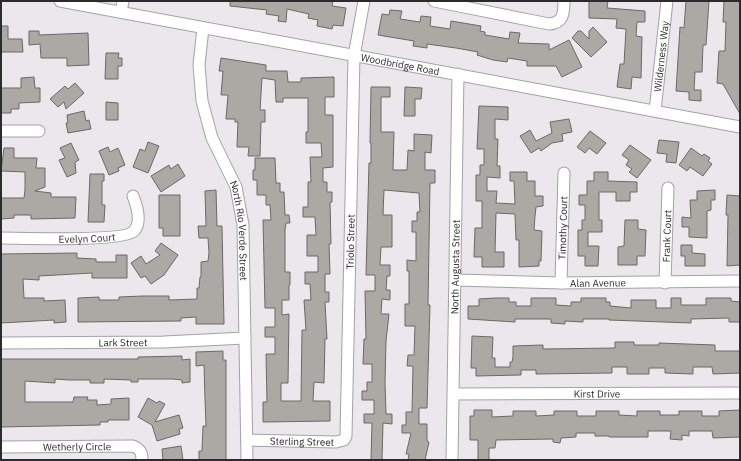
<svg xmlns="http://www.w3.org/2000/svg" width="741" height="461" font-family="'IBM Plex Sans',sans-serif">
<rect width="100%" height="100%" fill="#ebe7ec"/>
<g fill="#aca8a4" stroke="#6c6965">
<path d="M230 1H333L332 6 346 8 343 26 333 25 332 29 317 26 318 20 308 18 309 14 287 9 286 22 278 21 279 16 266 14 267 10 230 6Z"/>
<path d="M589 1H608L607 8 645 11V22H637L636 36 642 37 641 78 632 77 631 89 617 87 620 64H624L626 29 616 28 617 19 589 18Z"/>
<path d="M686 1H709L706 45H703L702 72H695L694 90H701V101L689 100V92L676 91 680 27 684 28Z"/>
<path d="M724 1H740V114L723 84 717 83 719 51H725L726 22H723Z"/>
<path d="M390 10 402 11 400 19 420 22 421 16 431 17 430 26 450 29 451 21 481 26 480 31 485 32V35L509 39 510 32 520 33 518 43 549 44V50L569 40 582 67 562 77 556 66H527V61L508 58 507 62 493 60 477 55 478 52 456 48 427 44V48L413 46 414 41 378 35 382 14 389 15Z"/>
<path d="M1 26H8V39H22L23 52H1Z"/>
<path d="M593 27 607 42 591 57 572 38 578 31H581L589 39V31Z"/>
<path d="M29 31H39V35L88 33 89 65 67 66V58H41L40 44 29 45Z"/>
<path d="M106 53H119L118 58H122V66H118V79H105Z"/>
<path d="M221 58 266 65V71H287L288 82H301V78L334 77V97H325V115H333V167L323 168V182H327V192H332V202H330L331 244H329L330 274H325V292H329V302H325L327 339H325L324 383 314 382 313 401H330V421L263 422V402H267L266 354H275V337H265V327H275V308H265L263 220H271L270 205H266V195H257V180H253V170H255V158H275L276 183H280V192H284L285 215H289L290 223H286L285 230V272H290V285H289V300H282V315L289 314 288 383H281V401H301L302 330H306L304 300H311L310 284H305V272H318V256H307V235H316L315 217H303V207H308V182H311L310 157H322L321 143H306V132H308V98H283V102H276L275 80 262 78 260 110H265V122H261L260 156H248L249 147H237L238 122H235V119H226L228 95H221L223 71H219Z"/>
<path d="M34 77 35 88H40V102L19 103V109H11V113H1V88H21V78Z"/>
<path d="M75 83 84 93 66 109 64 102 58 107 50 99 65 86 68 89Z"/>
<path d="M371 87H390V97H381V132H394L393 170H407L408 150 414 151V134L432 135 431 153 425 152V170H435V183H430L428 305H430L427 408H419V424H427V441L429 442 425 460H408L409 454H406L411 433H402V425H406V412H412L413 366H407L408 355H414L415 326H405V304H409V271H407V260L416 261V232H412V221H417V212H420L419 193 384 190 383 215H392V247H381L380 265H390V276H387L386 290H390V300L382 299 381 314H389L386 341 385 382 386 414H392V424L383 423 382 460H371L372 423H364V414H374V400H362V391H367V382H372V364H363L364 339H366L365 291H375V275H366L369 163H371V143H370Z"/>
<path d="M405 87 422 88 421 99H415V116H404Z"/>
<path d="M106 102 118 103V120H106Z"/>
<path d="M479 106 508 107V120L495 119V139H498L497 166H500V178L487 177V191H497L496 203 515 204 514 181H510V172H527V181H535V196H543V206L536 207 535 216 534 230 542 231 541 261H539V266L519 267V240H516L515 214 496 213 495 252H504V267H482V257H474L475 228H482V201H476V175H480V165H484V149H477Z"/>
<path d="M84 111 86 121 89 120 91 129 68 133 66 123H68L67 115Z"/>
<path d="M569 119 572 132 562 134 563 141 552 143 541 151 539 148 531 153 520 136 530 130 536 141 552 133 550 122Z"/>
<path d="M590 131 606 143 597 154 589 148 585 153 577 147Z"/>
<path d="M659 140 679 142 676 163 666 162 667 154 657 153Z"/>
<path d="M148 142 159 146 148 173 133 167 140 149 145 151Z"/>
<path d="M71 143 79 160 75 162 76 173 67 177 59 160 65 158 60 148Z"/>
<path d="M630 145 651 160 637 178 629 172 632 169 626 165 629 160 622 155Z"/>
<path d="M108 147 110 152 118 148 125 165 118 168 119 171 109 175 99 151Z"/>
<path d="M4 148H14V158H37L36 168H45V187L35 191 51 193V197H76L75 218 31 219V215H14V218L1 219V198H24L25 190V172L1 171Z"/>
<path d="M691 148 702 156 704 154 710 158 708 161 712 164 703 176 690 167 687 171 679 165Z"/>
<path d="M178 164 185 176 161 192 151 176 169 165 171 169Z"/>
<path d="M594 172H608V181L637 182V192H630V201H616V192H599V220H602V232H588V246H599L598 266H585V256H578V230H582V220H585V205H579V195H587V181H594Z"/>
<path d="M90 174H104V181H102V205H105L104 222H88Z"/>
<path d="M216 190 217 226H222L224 324H196V317L181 318V321L78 322V298L99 297V300H119V297L143 296H169V300L197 299V288H199L200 277H201V262L208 261 209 253 208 238H199L198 226H206L205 191Z"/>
<path d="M715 190V200H711V210L707 211V238L689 237V227H682V217L691 218 690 200H697V191Z"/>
<path d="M159 195H180V236H163V228H159Z"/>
<path d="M727 195 740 196V265L727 266 728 215H726Z"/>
<path d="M625 220H638V229L646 230 645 256H637V265H618V247L624 246Z"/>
<path d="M161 243 178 255 164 275 151 284 145 276 141 278 131 263 141 256 146 264 160 255 155 251Z"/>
<path d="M681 245H692V253L705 254V266H685V256H681Z"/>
<path d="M77 253V258L96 259V262H116V255H127V278H92V273L39 276V280L23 279 24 298H44V301L65 300 66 322 54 323V320L1 323V254Z"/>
<path d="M495 298H509V302H516V306H531V298H556V305L571 306V302H581V298H606V302H610V306L631 308V300H656V308H671V298H681V305H706V298H731V301L740 302V322H729V318L691 319V323L609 320V319H583V322L565 321V324L551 323V319H515V322L468 319V306H479V299Z"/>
<path d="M472 336 493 337 492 358H495V367H510V362H512L513 357V346L543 345V349L615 348V342H634V345H659V343L715 345V351H740V373L713 374 712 367H693V374L665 373V368H649V374H627V367H612V373L536 374V370H521V375L476 376V368H471Z"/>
<path d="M223 351V360H226V460H199V451H202L203 426H206L205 399 204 365 196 366V352Z"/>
<path d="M182 356V360L190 359V382L182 383V380L172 379H138V382H131V380L104 379V383H90V380H69L55 379V383L25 381V402H73L74 397H88L87 400H97V405L111 404V399L129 398V420H108V422H100V425L1 427V359H138V357Z"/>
<path d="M148 398 157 403 159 401 165 404 155 422 179 415 183 428 179 429 180 434 157 441 152 425 138 417Z"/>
<path d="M474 410H492V417L513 416V411H536V416L554 415V411H577V416H596V411H619V415L637 416V411H660V415H679V411H702V416H719V411L740 410V437L713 438 712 431H689V436L682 435V440L670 439 671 431H648V437H609V436H595V433H576V437L561 438 560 443 553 442V439L496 440 495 448H489V460H478V440H470V416H474Z"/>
<path d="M181 446 183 460H163L162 449Z"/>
</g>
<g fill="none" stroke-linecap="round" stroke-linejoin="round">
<defs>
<g id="minor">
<path id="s1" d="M60 1 740 127"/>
<path d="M434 1 549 24C563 23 564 14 564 1"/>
<path d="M121 12 123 1"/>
<path id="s2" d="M203 28 199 65 202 101 212 138 236 187 243 225 247 460"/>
<path id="s3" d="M655 111 667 1"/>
<path d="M1 131H39"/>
<path id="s4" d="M1 238C20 238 125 242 134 231 142 222 137 206 133 196"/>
<path id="s5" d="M456 280 561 283 740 281"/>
<path id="s6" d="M561 283 564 173"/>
<path id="s7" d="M665 283 668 188"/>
<path id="s8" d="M1 343 164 342 245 338"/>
<path id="s9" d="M454 394 740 393"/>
<path id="s10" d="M247 440 336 442 344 440 346 436 354 56 364 1"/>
<path id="s11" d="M1 447 133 446C140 449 142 452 142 460"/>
<path id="s12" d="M452 460 458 74"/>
</g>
</defs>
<use href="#minor" stroke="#a5a1a6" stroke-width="13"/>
<use href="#minor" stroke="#fff" stroke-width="11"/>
</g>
<g text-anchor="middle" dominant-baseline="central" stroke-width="3" stroke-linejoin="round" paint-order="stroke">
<g font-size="10" fill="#2b2a2c" stroke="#fff">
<text stroke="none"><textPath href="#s3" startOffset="55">Wilderness Way</textPath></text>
<text stroke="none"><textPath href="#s1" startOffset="346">Woodbridge Road</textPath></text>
<text stroke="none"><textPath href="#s6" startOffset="55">Timothy Court</textPath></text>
<text stroke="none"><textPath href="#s2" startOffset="210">North Rio Verde Street</textPath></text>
<text stroke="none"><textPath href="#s7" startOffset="47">Frank Court</textPath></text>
<text stroke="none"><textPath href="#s4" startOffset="86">Evelyn Court</textPath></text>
<text stroke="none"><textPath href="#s10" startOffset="296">Triolo Street</textPath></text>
<text stroke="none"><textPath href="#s12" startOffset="193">North Augusta Street</textPath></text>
<text stroke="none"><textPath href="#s5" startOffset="142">Alan Avenue</textPath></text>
<text stroke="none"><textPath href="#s8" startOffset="122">Lark Street</textPath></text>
<text stroke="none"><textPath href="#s9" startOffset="143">Kirst Drive</textPath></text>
<text stroke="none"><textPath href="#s10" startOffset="55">Sterling Street</textPath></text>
<text stroke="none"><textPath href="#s11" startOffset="76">Wetherly Circle</textPath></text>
</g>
</g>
<rect width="741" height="461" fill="none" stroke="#2b2a2c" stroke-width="4"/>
</svg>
